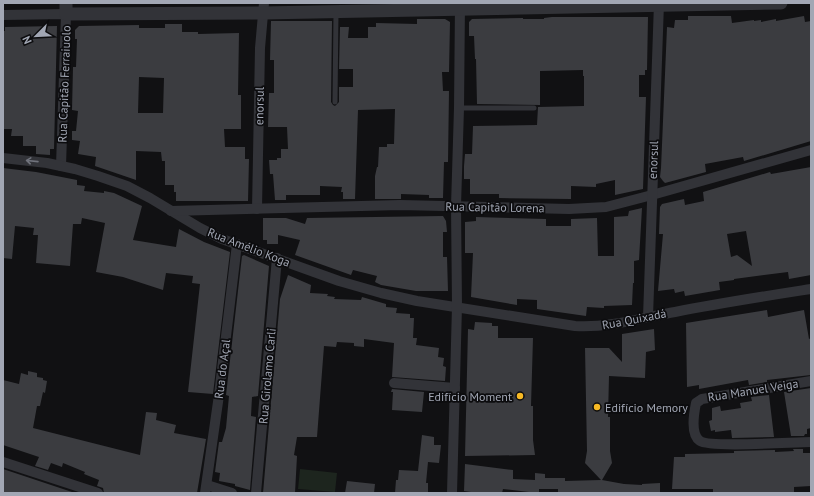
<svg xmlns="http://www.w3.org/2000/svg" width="814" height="496" font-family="'PT Sans',sans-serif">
<rect width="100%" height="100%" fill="#111113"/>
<path fill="#1d251e" d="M300 469 337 473 335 492 298 489Z"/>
<g fill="#3b3c40" fill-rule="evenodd">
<path d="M688 16H731L732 23 754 20V21L761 20V22L776 19V21L804 16 805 22 811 21V141L744 161 743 157 705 164 706 172 665 183 663 181 660 177 661 168 667 27 674 28 675 20H688Z"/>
<path d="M552 17H648L647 70H645V75H639V97H646L643 189 615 195V180L596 184V187L571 186V199L499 198V194H470V179H464V166L465 154H472L473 126 537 125 538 107 584 106V76H583V70L540 71V105L477 104 476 59H475L474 36H469V22L472 19 523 18V19H544V18Z"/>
<path d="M417 19H445L450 22 449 72H442L443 91H449L448 162H444L443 198H429V195L401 194V199H375V176L377 167H378L379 147H387V144H394L395 109 358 110 355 199H343V192H341L342 187 320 186V195H286V200H275L273 174H270L269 160H277V158H281V149H288L287 127H268L269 93H274V60H270L271 21H332L331 102 333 105 335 106 339 102V87H353V69H339L340 27H349L348 38H368V27H376V23L417 24Z"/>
<path d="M165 24H182V32H198V34L239 33 238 95H241V129H224L225 147H245V159H249L248 201H176V192H174V185H165V161H162L161 152 136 151V180L95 166 96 157 78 154 80 141 72 140V131H76L78 111 72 110 73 67H76L77 39H75V30L79 26 139 25V28H165ZM139 77 164 78 163 113H138Z"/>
<path d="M57 26 54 149H50V155L36 154V146H23V136H11L12 129H3V31H5V27Z"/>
<path d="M811 167V275L789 279 788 272 734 279V280L719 282 720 290 685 296 684 291 675 293 674 289 658 291 663 234H659L660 207 662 204 684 199 685 205 704 201 703 192 770 172 771 174ZM746 231 752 266 737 255 731 257 727 234Z"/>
<path d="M3 168 36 172 77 180V185L85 186 84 191 104 193V191L114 193 142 206 133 240 176 247 179 229 204 242 230 252 213 394 188 392 200 284 192 283 193 276 166 273 163 290 123 277 96 272 105 223 82 218 81 224H73L70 266 36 263 38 235H33L34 228 15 226 12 259 3 258Z"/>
<path d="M642 208 639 260 634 261V283H633L632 305 604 306V308L587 307 586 316 537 309V300L517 299V305L471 297 473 253H465V222L476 221V217L546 219V226H571V219L597 218 598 256H614V217L628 216 629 211Z"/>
<path d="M443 216 446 221 447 232H443V257H447L448 291H416L381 285 375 282 377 276 353 270 351 275 295 255 300 240 278 235V244H267V240H263V218H286L305 224 307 218Z"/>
<path d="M244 255 269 266 258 396 252 397 251 416 256 417 250 490 235 486V484L219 481 220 473 215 472 219 442H222L226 428 229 396 226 395 242 256Z"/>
<path d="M288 275 311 285 310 293 328 294 327 296 335 297 334 299 361 300 362 297 386 304V307L397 308 396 313 410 314V318H414L413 338H417L416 345 439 348 438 357 444 358 443 366 446 367 445 381 392 377 394 343 364 339V347L354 346V343L337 342 336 347 324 346 317 437H297L294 455 297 456 295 493H263L280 299Z"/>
<path d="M767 310 768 317 804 310 809 339 811 338V375L767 380V382L749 385 748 380 699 389V385L687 387 686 323Z"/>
<path d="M475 322 492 323V326H498V338H533L531 406H533V440L535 455 465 456 468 329 474 330Z"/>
<path d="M654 329 655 350 646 352 645 378 609 376 608 417H610V451L612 463 602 480 624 484 642 485V484L660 483V493H558V489H539V493H529V492L503 489 502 493H471V492L464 491 465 464 513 470V479L535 480V473L545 474V478H565V481L601 480 585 463 587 451 585 348H609L622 362V334Z"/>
<path d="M28 371 37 373V377L43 378V380L47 381 45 393 43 392 40 406H37L33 428 140 455 146 412 157 413 156 420 176 425 174 433 206 439 197 493H104L103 488 97 486 99 480 84 474 85 472 63 463 62 467 51 463 48 470 35 466 39 457 3 445V380L19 384 21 373 28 375Z"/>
<path d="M811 388V428L807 429V434H805L804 436H791L784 392Z"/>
<path d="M392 389 424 392 422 412 392 410 393 392H391Z"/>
<path d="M769 395 774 437 732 438 731 430 715 432V430L711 431 709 421 712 420V408L720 406 721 411 741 408 740 403 752 401 751 397Z"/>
<path d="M422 435 434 437V445H441L439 463 428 462 426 483H428V493H395L396 480H398L399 470 418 471Z"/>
<path d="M793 449H803V453H811V486L794 487V493H713V489H672L674 457H685V454L734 453V451L775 450V452L794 451Z"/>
<path d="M3 469 72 492V493H3Z"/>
<path d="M347 481 375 484 374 493H345Z"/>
</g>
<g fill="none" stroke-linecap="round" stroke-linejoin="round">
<g stroke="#323338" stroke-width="5">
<path d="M335 102 336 13"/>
<path d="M459 108H534"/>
</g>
<g stroke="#323338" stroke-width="10">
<path d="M3 15 66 14 61 166"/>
<path d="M3 158 47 163 75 169 98 176 127 186 150 198 200 228 222 239 339 281 381 293 417 301 575 326C609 328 642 318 675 312 720 303 766 296 811 289"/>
<path d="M257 209 260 48 264 3"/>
<path d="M171 211 400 205 569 209 606 207 652 195 811 150"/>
<path d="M648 317 659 3"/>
<path d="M811 381 702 399 696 403C694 413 690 434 700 441 710 448 794 442 811 442"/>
<path d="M394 383 455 388"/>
<path d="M3 462 98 493"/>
<path d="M207 485 232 493"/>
<path d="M205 493 219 395 237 244"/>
<path d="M256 493 277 258"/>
<path d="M452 493 457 306 456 206 459 108 460 3"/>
</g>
<path stroke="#323338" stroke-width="13" d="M66 3V14L263 13 781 3"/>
</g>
<defs><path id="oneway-shaft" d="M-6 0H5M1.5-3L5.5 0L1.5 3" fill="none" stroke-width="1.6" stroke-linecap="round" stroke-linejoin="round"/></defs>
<use stroke="#70737c" href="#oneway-shaft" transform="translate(32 161) rotate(-174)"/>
<g fill="#f7b924" stroke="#0c0c0e" stroke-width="1.5">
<circle cx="520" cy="396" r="4"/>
<circle cx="597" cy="407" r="4"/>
</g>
<g text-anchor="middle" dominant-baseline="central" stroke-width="3.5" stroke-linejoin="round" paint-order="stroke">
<g font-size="12" fill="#a2a7b4" stroke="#0c0c0e">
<text transform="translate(64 84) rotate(-88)">Rua Capitão Ferraiuolo</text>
<text transform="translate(259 106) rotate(-89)">enorsul</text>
<text transform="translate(653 160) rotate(-88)">enorsul</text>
<text transform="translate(495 207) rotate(1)">Rua Capitão Lorena</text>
<text transform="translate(249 247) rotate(21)">Rua Amélio Koga</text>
<text transform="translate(634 319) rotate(-11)">Rua Quixadá</text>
<text transform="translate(222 369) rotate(-83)">Rua do Açal</text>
<text transform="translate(267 376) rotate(-85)">Rua Girolamo Carli</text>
<text transform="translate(753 390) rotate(-9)">Rua Manuel Veiga</text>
</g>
<g font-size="12" fill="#a2a7b4" stroke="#0c0c0e" text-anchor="end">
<text x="512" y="396">Edifício Moment</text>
<text x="605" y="407" text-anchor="start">Edifício Memory</text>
</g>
</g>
<rect width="814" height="496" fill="none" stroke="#a2a7b4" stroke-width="8"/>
<g transform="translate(36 36) rotate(246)" stroke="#0c0c0e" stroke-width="3" paint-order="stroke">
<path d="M0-3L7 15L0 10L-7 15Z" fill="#a2a7b4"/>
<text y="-6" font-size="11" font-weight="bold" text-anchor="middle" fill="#a2a7b4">N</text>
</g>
</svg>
